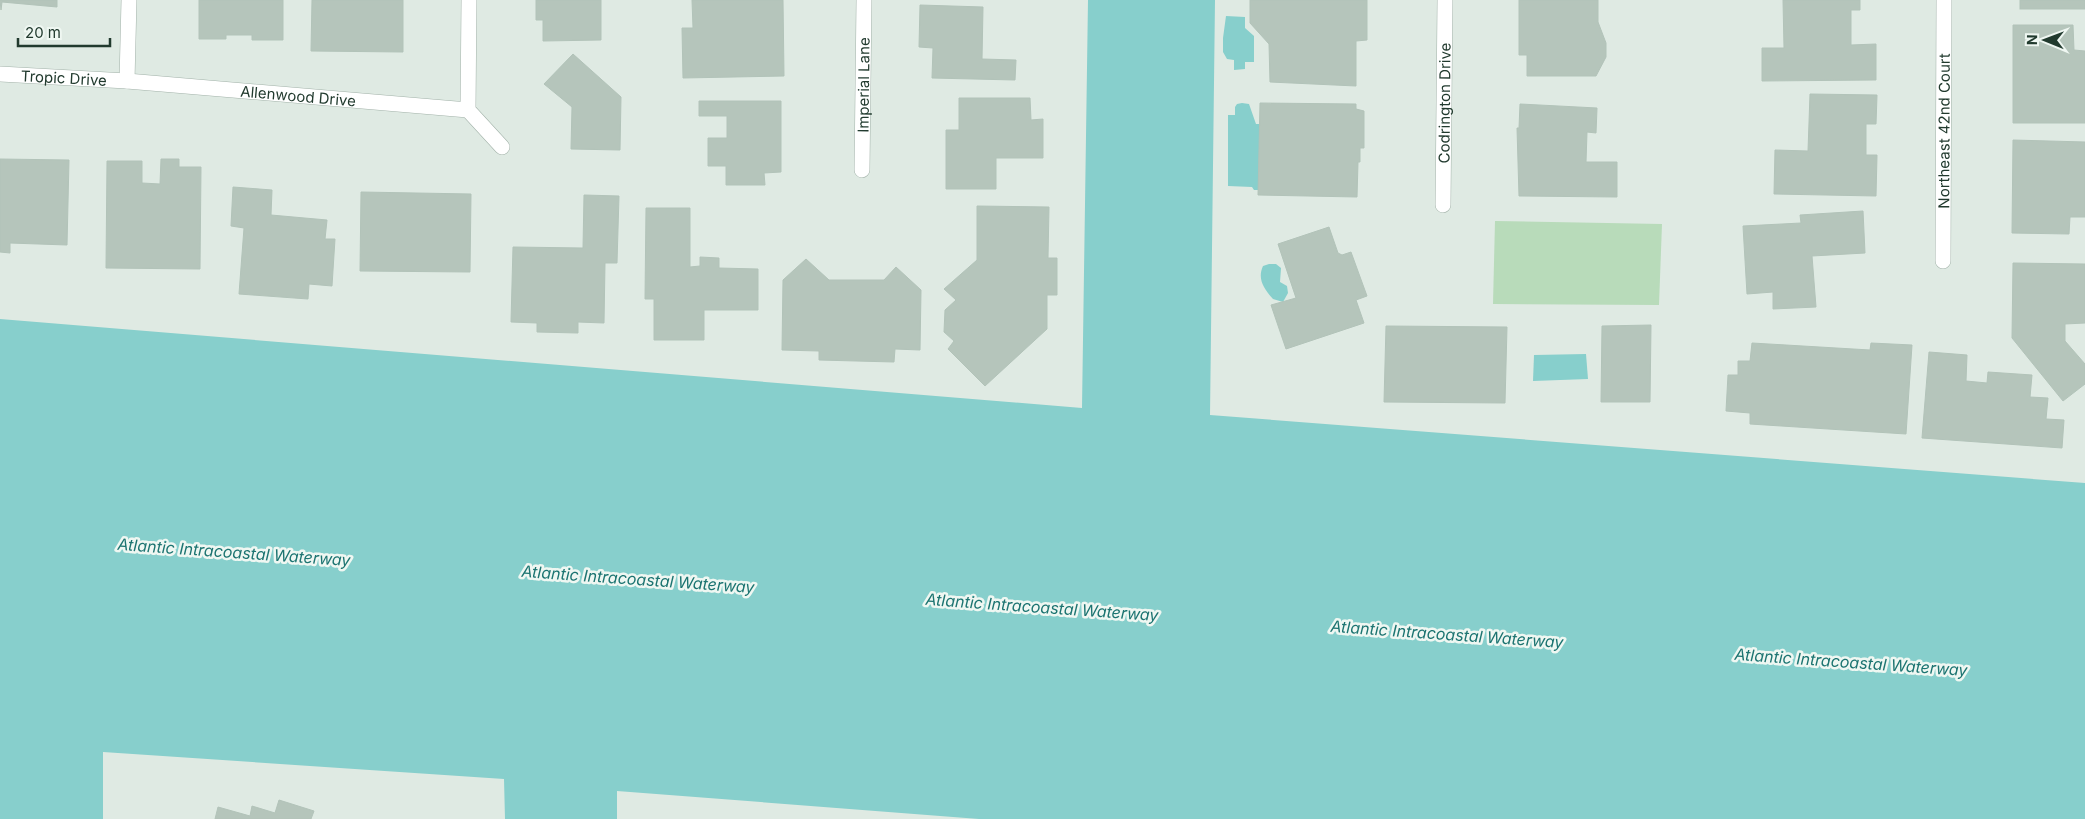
<svg xmlns="http://www.w3.org/2000/svg" width="2085" height="819" font-family="Inter,sans-serif">
<rect width="100%" height="100%" fill="#dfeae3"/>
<path fill="#b8dbba" d="M1495 221 1662 224 1659 305 1493 304Z"/>
<g fill="#87cfcc">
<path d="M1088 0H1215L1210 415 2085 483V819H979L617 791V819H505L504 779 103 752V819H0V319L1082 408Z"/>
<path d="M1226 16 1245 17V28L1254 36V62H1245V69L1234 70V60L1227 59 1223 52V38Z"/>
<path d="M1242 103 1249 104 1256 124H1260L1259 190H1254L1252 187 1228 186V115H1235V107L1237 104Z"/>
<path d="M1269 264H1276L1281 268 1280 282 1287 286 1288 293 1283 302 1273 299C1264 289 1257 279 1263 266Z"/>
<path d="M1586 354 1588 379 1533 381 1534 355Z"/>
</g>
<g fill="#b5c5bb" stroke="#b2c3b9">
<path d="M0 0H57V7L2 2 1 10Z"/>
<path d="M199 0H283V40H252V35H226V39H199Z"/>
<path d="M312 0H403V52L311 51Z"/>
<path d="M536 0H601V40L543 41V20H536Z"/>
<path d="M692 0H783L784 76 683 78 682 28H693Z"/>
<path d="M1250 0H1367V40L1356 41V86L1270 82 1269 44 1250 23Z"/>
<path d="M1519 0H1598V22L1606 43V57L1596 76H1527V55H1519Z"/>
<path d="M1783 0H1860V10H1851V45L1876 44V80L1762 81V48H1784Z"/>
<rect x="2020" y="0" width="65" height="9"/>
<path d="M920 5 983 7 982 59 1016 60 1015 80 932 78 933 48 919 47Z"/>
<path d="M2013 25H2073L2074 50 2085 51V123H2013Z"/>
<path d="M573 54 621 97 620 150 571 149 572 107 544 84Z"/>
<path d="M1810 94 1877 95 1876 124H1866V155H1877L1876 196 1774 194 1775 150 1808 151Z"/>
<path d="M959 98H1030L1031 120 1043 119V158H996V189H946V130H959Z"/>
<path d="M699 101H781V172L764 173 765 185H726V166H708V138H727V116H699Z"/>
<path d="M1260 103 1356 104V109L1364 111V148H1360V162H1358L1357 197 1258 195Z"/>
<path d="M1520 104 1597 108 1596 133 1587 132 1586 162H1617V197L1519 196 1517 128H1519Z"/>
<path d="M2013 140 2085 142V217H2070L2069 234 2012 233Z"/>
<path d="M0 159 69 160 67 245 10 243V253L0 252Z"/>
<path d="M161 159H179V167H201L200 269 106 268 107 161H142V183L160 184Z"/>
<path d="M233 187 272 190 271 215 327 220 325 239H335L332 286 309 284 308 299 239 294 244 228 231 226Z"/>
<path d="M361 192 471 194 470 272 360 271Z"/>
<path d="M584 195 619 196 617 263H605L604 323 578 322V333L537 332V323L511 322 513 247 583 248Z"/>
<path d="M977 206 1049 207 1048 258H1057V295H1047V329L985 386 948 349 954 341 944 332 945 310 956 300 944 289 977 260Z"/>
<path d="M646 208H690V267L700 266V257L719 258V268L758 269V310H704V340H654V299H645Z"/>
<path d="M1863 211 1865 253 1812 256 1816 307 1773 309V292L1747 294 1743 226 1801 223 1800 215Z"/>
<path d="M1329 227 1338 253 1342 255 1351 252 1367 296 1356 300 1364 323 1286 349 1271 305 1296 298 1278 244Z"/>
<path d="M806 259 829 280H884L896 267 921 290 920 350 895 349 894 362 819 360V351L782 350 783 280Z"/>
<path d="M2013 263 2085 264V323L2065 324V341L2085 364V384L2063 401 2012 338Z"/>
<path d="M1651 325 1650 402H1601L1602 326Z"/>
<path d="M1386 326 1507 327 1505 403 1384 402Z"/>
<path d="M1752 343 1870 350 1871 343 1912 345 1906 434 1750 424V413L1726 411 1728 375H1738V361H1750Z"/>
<path d="M1929 352 1967 355 1966 381 1987 383 1988 372 2032 375 2030 397 2048 398 2046 419 2064 420 2062 448 1922 438Z"/>
<path d="M279 800 314 811 311 819H215L218 807 250 816 252 806 275 813Z"/>
</g>
<g fill="none" stroke-linecap="round" stroke-linejoin="round">
<defs>
<g id="minor">
<path d="M469 0 468 110 502 147"/>
<path id="s1" d="M0 74 127 81 468 110"/>
<path d="M127 81 129 0"/>
<path id="s2" d="M862 170 864 0"/>
<path id="s3" d="M1443 205 1445 0"/>
<path id="s4" d="M1943 261 1944 0"/>
</g>
</defs>
<use href="#minor" stroke="#a2b2a9" stroke-width="16"/>
<use href="#minor" stroke="#fff" stroke-width="15"/>
</g>
<g text-anchor="middle" dominant-baseline="central" stroke-width="5" stroke-linejoin="round" paint-order="stroke">
<g font-size="15" fill="#213a2e" stroke="#eff7f2">
<text stroke="none"><textPath href="#s1" startOffset="64">Tropic Drive</textPath></text>
<text stroke="none"><textPath href="#s2" startOffset="85">Imperial Lane</textPath></text>
<text stroke="none"><textPath href="#s1" startOffset="299">Allenwood Drive</textPath></text>
<text stroke="none"><textPath href="#s3" startOffset="102">Codrington Drive</textPath></text>
<text stroke="none"><textPath href="#s4" startOffset="130">Northeast 42nd Court</textPath></text>
</g>
<g font-size="16" font-style="italic" fill="#1c7471" stroke="#eff7f2">
<text transform="translate(234 552) rotate(4)">Atlantic Intracoastal Waterway</text>
<text transform="translate(638 579) rotate(4)">Atlantic Intracoastal Waterway</text>
<text transform="translate(1042 607) rotate(4)">Atlantic Intracoastal Waterway</text>
<text transform="translate(1447 634) rotate(4)">Atlantic Intracoastal Waterway</text>
<text transform="translate(1851 662) rotate(4)">Atlantic Intracoastal Waterway</text>
</g>
</g>
<g transform="translate(2045 40) rotate(271)" stroke="#eff7f2" stroke-width="4" paint-order="stroke">
<path d="M0-4L9 19L0 12L-9 19Z" fill="#213a2e"/>
<text y="-8" font-size="14" font-weight="bold" text-anchor="middle" fill="#213a2e">N</text>
</g>
<path d="M18 38v8h92v-8" fill="none" stroke="#213a2e" stroke-width="2.5"/>
<text x="25" y="38" font-size="15" fill="#213a2e" stroke="#eff7f2" stroke-width="4" paint-order="stroke">20 m</text>
</svg>
